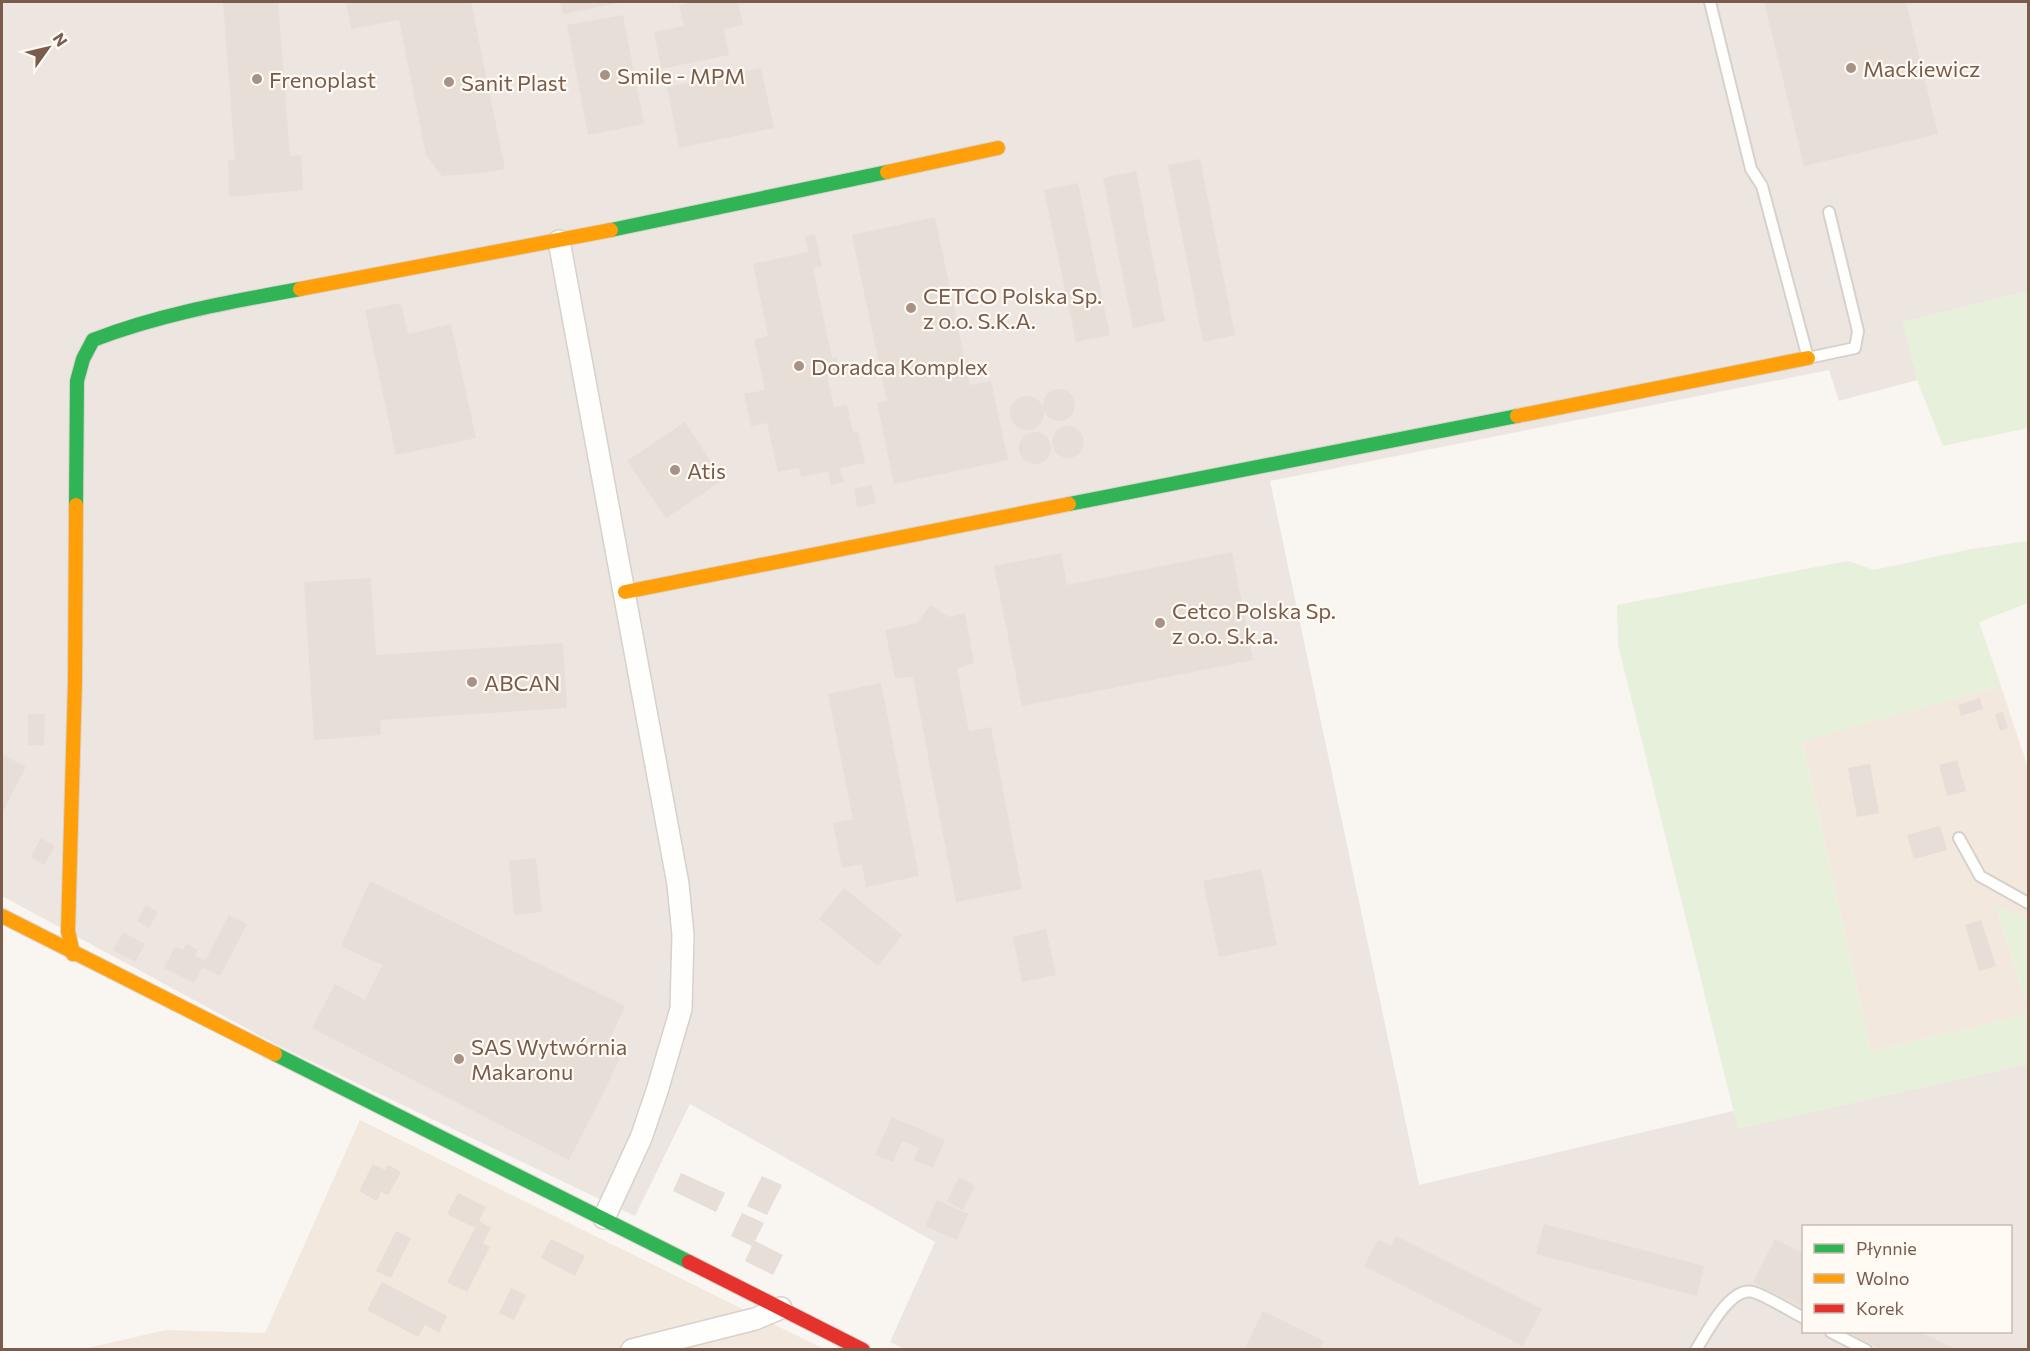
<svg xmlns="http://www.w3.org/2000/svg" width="2030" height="1351" font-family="Commissioner,sans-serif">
<rect width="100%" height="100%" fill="#f9f5f0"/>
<g fill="#f2e8de">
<path d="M2001 686 2028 768V918L1996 907 2028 1007V1014L1871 1052 1802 740Z"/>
<path d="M360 1120 824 1349 79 1350 166 1330 265 1333Z"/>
</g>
<path fill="#ede5e0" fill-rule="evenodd" d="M2 2H2028V291L1903 322 1917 380 1839 401 1829 370 1270 481 1419 1185 1733 1111 1739 1128 2028 1064V1349H904L890 1342 935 1242 690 1104 635 1216 279 1046 2 896ZM1804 1226H2010V1332H1804Z"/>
<g fill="#e7f0db">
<path d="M2028 291V428L1943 446 1917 380 1902 322Z"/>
<path d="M2028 541V603L1979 622 2001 686 1802 741 1871 1052 2028 1014V1064L1738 1129 1618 645 1617 605 1848 561 1874 570 1971 549Z"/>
<path d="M1996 906 2028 918V1007Z"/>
</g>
<g fill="#e6ded7">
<path d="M223 2H278L290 156 301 155 303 190 229 197 228 160H235Z"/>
<path d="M346 2H471L505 169 482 173 442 176 426 155 399 20 351 29Z"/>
<path d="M560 2H619V3L563 14Z"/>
<path d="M694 2H738L743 25 724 29 729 55 661 69 654 32 684 26 679 5Z"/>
<path d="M1764 2H1906L1938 134 1804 166Z"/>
<path d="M623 15 644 124 588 135 567 25Z"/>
<path d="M761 68 774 128 679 148 667 87Z"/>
<path d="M1200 159 1235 335 1203 342 1168 165Z"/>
<path d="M1136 171 1165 321 1133 328 1103 178Z"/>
<path d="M1078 183 1110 335 1076 342 1044 190Z"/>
<path d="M935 217 970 385 991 381 1008 460 894 484 877 403 887 401 852 235Z"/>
<path d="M815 234 822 266 813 268 832 358 837 357 840 373 827 376 834 407 847 405 853 432 858 431 865 463 840 468 844 482 831 485 828 471 801 477 799 468 778 472 767 423 751 426 744 394 765 390 754 339 768 336 753 264 808 252 805 236Z"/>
<path d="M401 303 408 334 451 324 476 438 396 455 365 310Z"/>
<circle cx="1059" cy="405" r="16"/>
<circle cx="1027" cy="413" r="17"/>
<path d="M685 422 723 480 666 518 627 461Z"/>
<circle cx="1068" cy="442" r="16"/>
<circle cx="1035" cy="448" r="16"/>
<path d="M872 485 876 503 857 507 854 489Z"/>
<path d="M1232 552 1253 660 1022 706 994 566 1061 553 1067 585Z"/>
<path d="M371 578 376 655 563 643 567 708 380 720 381 735 314 740 304 582Z"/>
<path d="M930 605 949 617 965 613 974 663 957 669 969 731 991 727 1022 889 956 902 913 677 895 678 885 630 917 623Z"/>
<path d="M881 683 919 876 866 887 862 864 842 868 833 823 853 819 828 694Z"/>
<path d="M1980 698 1983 709 1961 716 1958 705Z"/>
<path d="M2003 712 2008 728 2000 731 1995 714Z"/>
<path d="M28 714H45L44 745H28Z"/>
<path d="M3 755 26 767 2 813V757Z"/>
<path d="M1957 760 1966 791 1947 796 1939 765Z"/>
<path d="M1870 764 1879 813 1857 817 1848 768Z"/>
<path d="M1940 826 1947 850 1914 859 1907 835Z"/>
<path d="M41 838 55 846 44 865 31 857Z"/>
<path d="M536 858 542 912 514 915 509 861Z"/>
<path d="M1261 869 1277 945 1219 957 1203 881Z"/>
<path d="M370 881 625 1006 609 1041 624 1048 605 1090 569 1160 312 1028 335 984 365 1000 382 965 341 946Z"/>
<path d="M844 888 902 935 878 966 819 919Z"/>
<path d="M146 905 158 912 149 928 137 921Z"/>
<path d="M229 915 247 924 220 976 202 967 194 983 164 968 175 947 183 950 186 944 198 950 195 955 205 961Z"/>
<path d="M1981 920 1996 966 1979 971 1965 925Z"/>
<path d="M1046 929 1056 975 1022 982 1013 937Z"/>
<path d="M123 932 145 944 135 962 113 950Z"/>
<path d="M892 1117 945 1140 933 1168 914 1160 919 1148 902 1141 893 1162 875 1155Z"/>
<path d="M373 1164 385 1170 388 1165 401 1172 388 1195 381 1192 377 1201 359 1191Z"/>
<path d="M681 1173 725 1193 716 1212 673 1191Z"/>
<path d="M762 1176 782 1185 767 1215 747 1206Z"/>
<path d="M959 1177 975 1186 963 1210 947 1201Z"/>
<path d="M458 1193 486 1207 479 1221 491 1228 483 1243 490 1247 467 1292 447 1282 475 1228 447 1214Z"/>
<path d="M937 1200 968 1214 957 1240 925 1226Z"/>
<path d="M742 1213 764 1223 755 1241 783 1255 773 1275 745 1261 752 1246 731 1236Z"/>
<path d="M1544 1224 1704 1266 1697 1296 1536 1254Z"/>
<path d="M396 1231 411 1238 391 1278 376 1271Z"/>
<path d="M1396 1236 1542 1309 1523 1346 1364 1266 1378 1240 1391 1246Z"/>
<path d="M551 1239 585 1256 575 1276 541 1258Z"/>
<path d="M1775 1239 1804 1254V1308L1753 1282Z"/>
<path d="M382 1282 447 1316 439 1333 425 1325 418 1337 367 1310Z"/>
<path d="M511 1288 526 1295 514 1320 499 1313Z"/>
<path d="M1263 1311 1324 1341 1319 1350H1244Z"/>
<path d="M1848 1332H1921L1956 1350H1882Z"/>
</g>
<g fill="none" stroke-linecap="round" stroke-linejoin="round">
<defs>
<g id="lane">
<path d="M1710 2 1751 169 1762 186 1808 358 1855 348 1858 331 1829 212"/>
<path d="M1959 838 1980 876 2028 903"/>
<path d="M1831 1332 1866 1350"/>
<path d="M1696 1350C1706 1334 1730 1286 1753 1292 1767 1296 1790 1311 1804 1318"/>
</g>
<g id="street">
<path d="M559 241 678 884 683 935 681 1009 657 1091 641 1138 604 1218"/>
<path d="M632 1350 755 1319 781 1308"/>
</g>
<g id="fast">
<path d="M611 230 887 172"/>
<path d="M1069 504 1517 416"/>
<path d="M76 505 77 381 83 359 93 340C160 314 230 302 300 289"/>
<path d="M275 1054 689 1262"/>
</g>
<g id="slow">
<path d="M887 172 998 148"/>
<path d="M300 289 611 230"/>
<path d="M1517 416 1808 358"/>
<path d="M625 592 1069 504"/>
<path d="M2 916 275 1054"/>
<path d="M73 954 68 931 75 681 76 505"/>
</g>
<path id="jam" d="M689 1262 863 1350"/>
</defs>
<use href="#lane" stroke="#d7d1cb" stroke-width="14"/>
<use href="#street" stroke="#d7d1cb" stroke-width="24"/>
<use href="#fast" stroke="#d9d2cb" stroke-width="16"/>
<use href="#slow" stroke="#d9d2cb" stroke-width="16"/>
<use href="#jam" stroke="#d9d2cb" stroke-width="16"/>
<use href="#lane" stroke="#fefefd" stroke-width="10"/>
<use href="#street" stroke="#fefefd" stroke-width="21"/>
<use href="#fast" stroke="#30b455" stroke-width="14"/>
<use href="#slow" stroke="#ff9f0a" stroke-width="14"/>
<use href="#jam" stroke="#e5322d" stroke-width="14"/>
</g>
<g fill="#a69286" stroke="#fffaf3" stroke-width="2">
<circle cx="1851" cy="68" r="6"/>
<circle cx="605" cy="75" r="6"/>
<circle cx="257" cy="79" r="6"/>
<circle cx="449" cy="82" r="6"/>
<circle cx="911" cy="308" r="6"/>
<circle cx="799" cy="366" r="6"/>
<circle cx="675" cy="470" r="6"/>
<circle cx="1160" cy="623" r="6"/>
<circle cx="472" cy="682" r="6"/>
<circle cx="459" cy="1059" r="6"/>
</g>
<g text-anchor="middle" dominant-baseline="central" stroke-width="4.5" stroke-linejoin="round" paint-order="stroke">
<g font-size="22" fill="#7a5c4d" stroke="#fffaf3" text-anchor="start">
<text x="1863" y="68">Mackiewicz</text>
<text x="617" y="75">Smile - MPM</text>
<text x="269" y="79">Frenoplast</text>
<text x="461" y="82">Sanit Plast</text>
<text x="923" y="295">CETCO Polska Sp.<tspan x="923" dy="25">z o.o. S.K.A.</tspan></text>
<text x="811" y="366">Doradca Komplex</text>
<text x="687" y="470">Atis</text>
<text x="1172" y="610">Cetco Polska Sp.<tspan x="1172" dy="25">z o.o. S.k.a.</tspan></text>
<text x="484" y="682">ABCAN</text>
<text x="471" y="1046">SAS Wytwórnia<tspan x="471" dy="25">Makaronu</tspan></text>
</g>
</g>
<rect width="2030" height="1351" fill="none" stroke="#7a5c4d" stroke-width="6"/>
<rect x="1802" y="1225" width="210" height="108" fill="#fffaf3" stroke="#cabbb1" stroke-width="1.5"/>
<rect x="1814" y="1244" width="30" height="9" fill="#30b455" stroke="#cabbb1" stroke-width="1.5"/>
<text x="1856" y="1255" font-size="18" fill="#7a5c4d">Płynnie</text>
<rect x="1814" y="1274" width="30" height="9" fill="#ff9f0a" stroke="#cabbb1" stroke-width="1.5"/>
<text x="1856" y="1285" font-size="18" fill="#7a5c4d">Wolno</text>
<rect x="1814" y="1304" width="30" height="9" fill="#e5322d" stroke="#cabbb1" stroke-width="1.5"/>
<text x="1856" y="1315" font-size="18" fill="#7a5c4d">Korek</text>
<g transform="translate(48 48) rotate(56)" stroke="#fffaf3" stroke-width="4.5" paint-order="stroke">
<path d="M0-4.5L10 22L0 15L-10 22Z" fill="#7a5c4d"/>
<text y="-9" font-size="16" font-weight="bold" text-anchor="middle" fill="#7a5c4d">N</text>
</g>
</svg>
